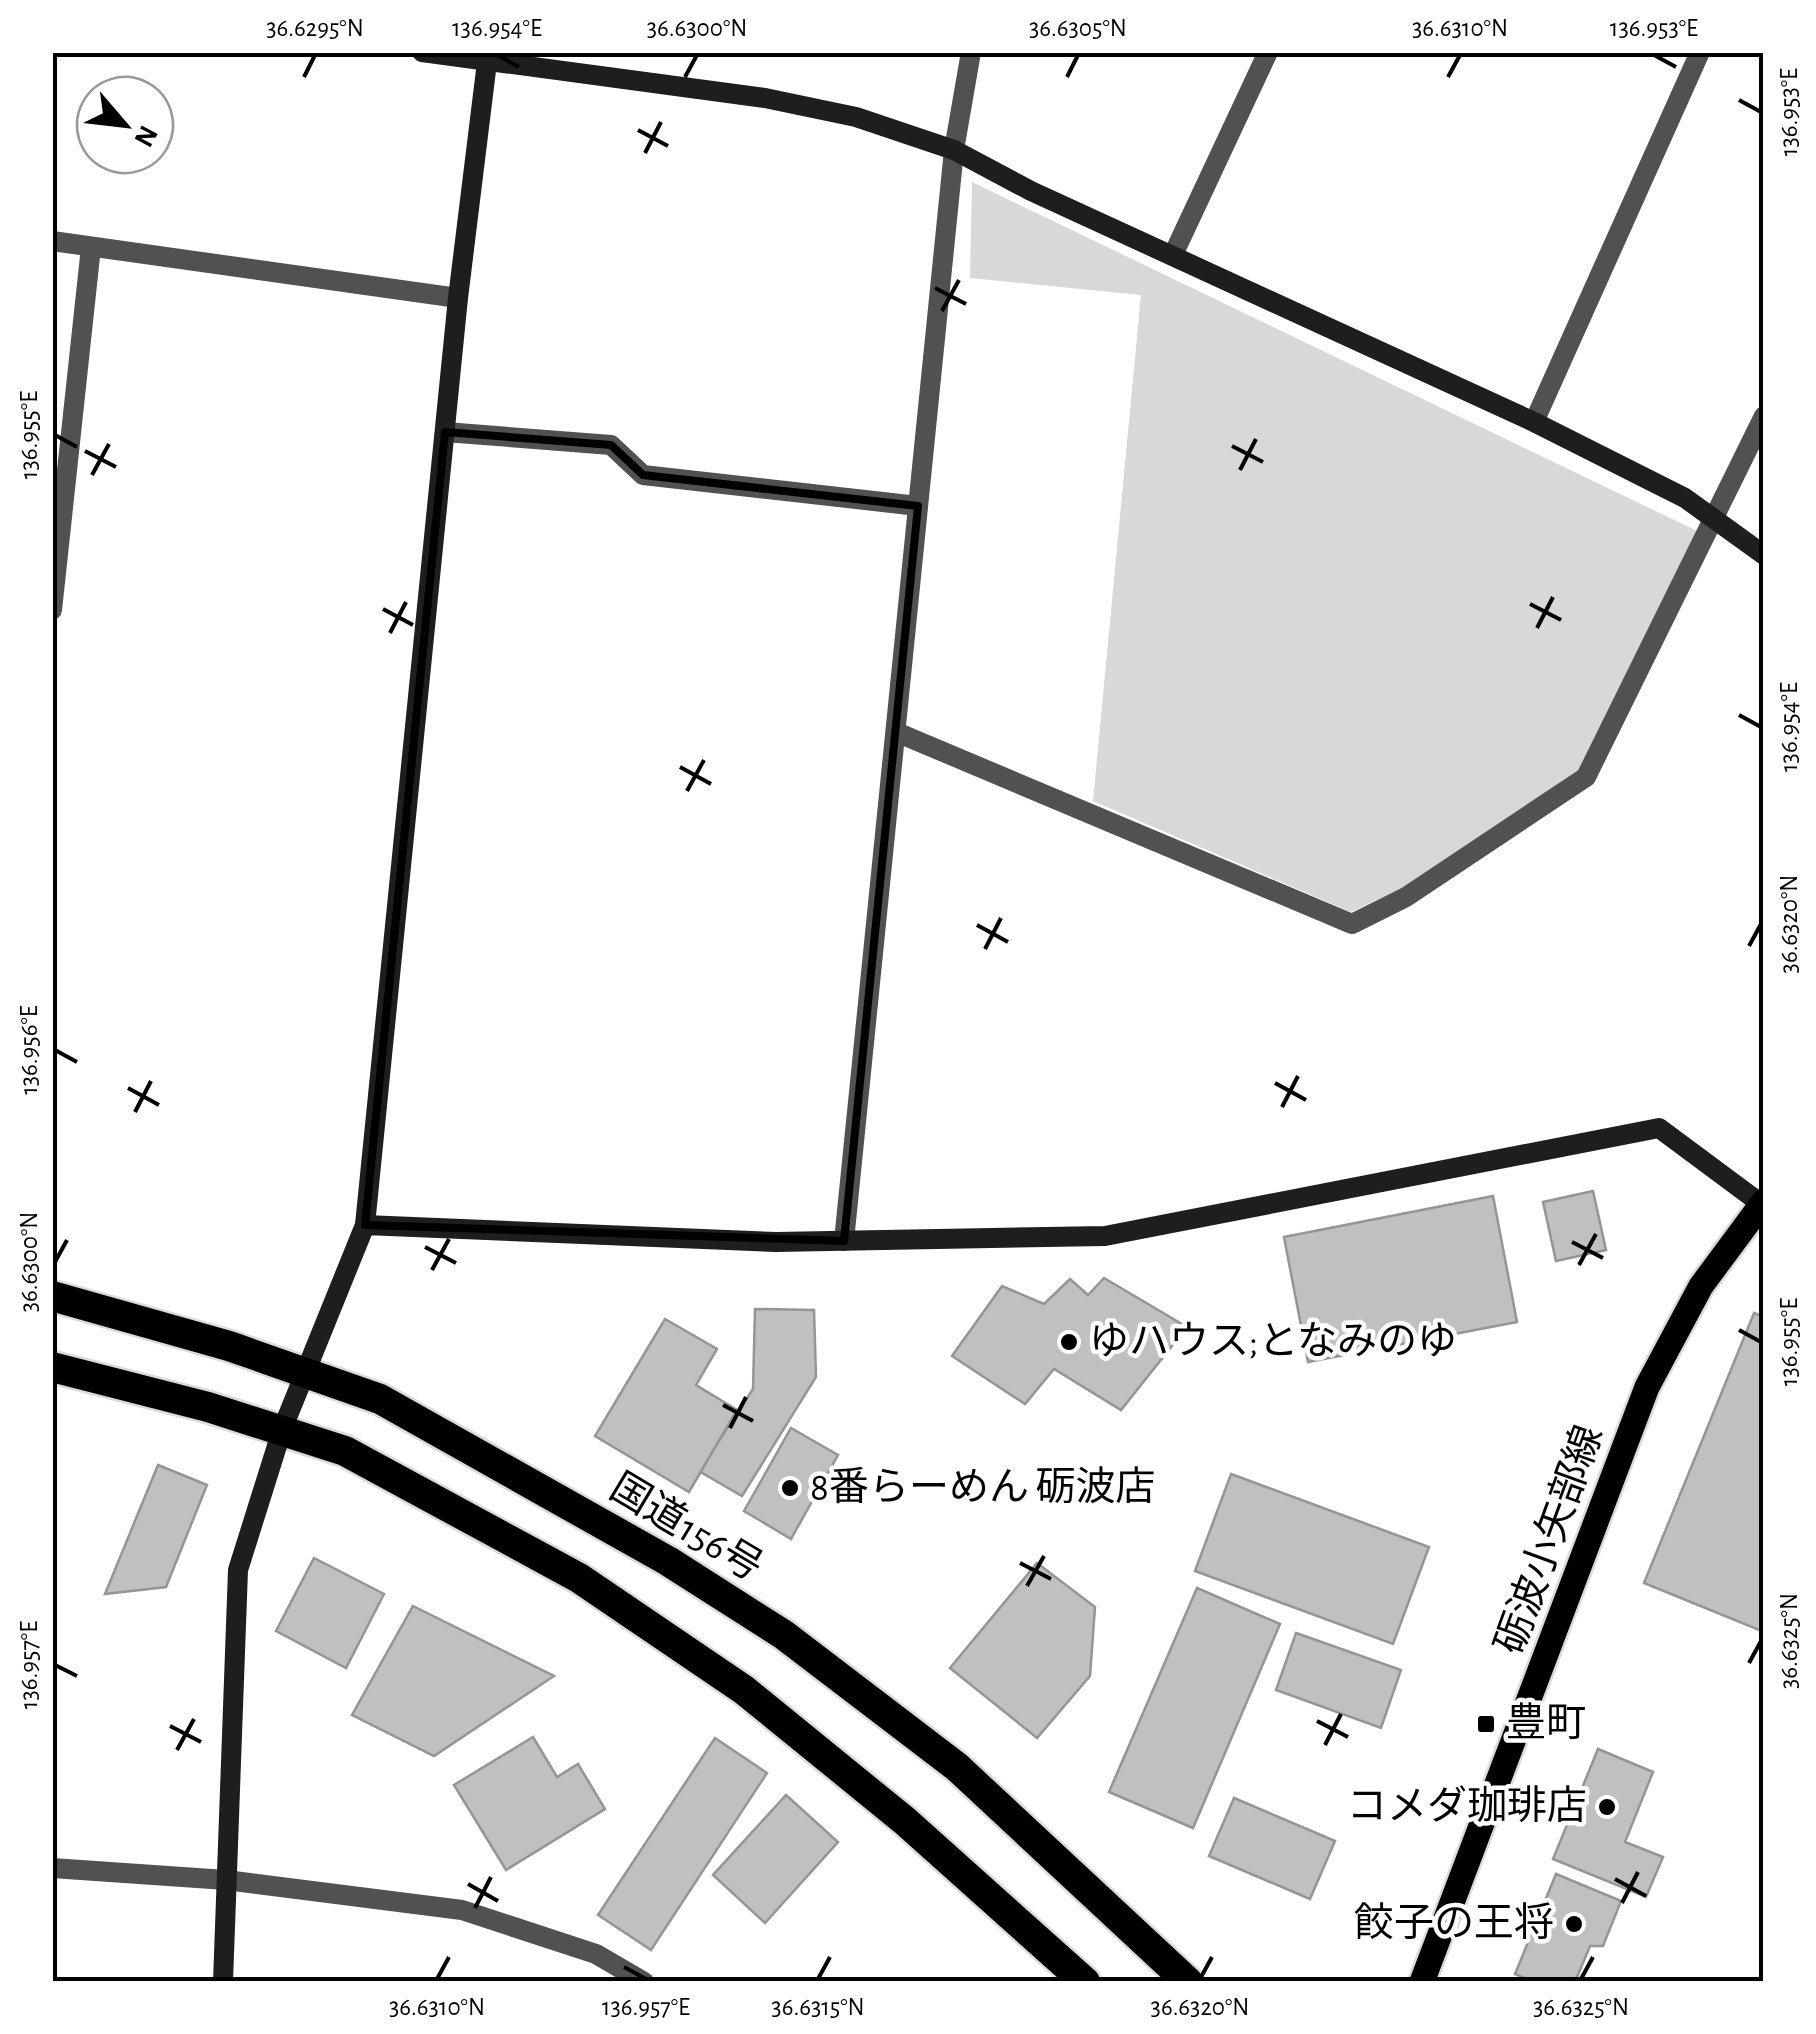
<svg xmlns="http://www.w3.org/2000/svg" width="1816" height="2034" font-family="'Alegreya Sans','Noto Sans JP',sans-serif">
<rect width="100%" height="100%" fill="#fff"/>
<path fill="#d8d8d8" d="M972 182 1697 531 1581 769 1404 887 1351 912 1093 801 1141 295 970 278Z"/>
<g fill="#c0c0c0" stroke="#959595" stroke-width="2.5">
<path d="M1593 1191 1606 1250 1556 1261 1543 1202Z"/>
<path d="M1493 1196 1517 1322 1308 1362 1284 1237Z"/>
<path d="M1104 1278 1187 1327 1121 1410 1054 1369 1025 1404 952 1356 1002 1286 1044 1304 1070 1279 1088 1295Z"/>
<path d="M755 1309 814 1310 816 1377 742 1496 699 1471 753 1389Z"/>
<path d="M1754 1313 1764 1317V1632L1644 1583Z"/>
<path d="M665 1319 717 1349 696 1385 737 1410 689 1492 595 1436Z"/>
<path d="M791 1428 838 1455 791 1539 744 1511Z"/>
<path d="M158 1465 207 1485 166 1587 105 1594Z"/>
<path d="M1231 1474 1429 1547 1393 1644 1195 1571Z"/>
<path d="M314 1558 384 1594 346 1668 276 1631Z"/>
<path d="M1037 1563 1095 1607 1090 1676 1037 1738 950 1668Z"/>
<path d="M1197 1588 1280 1624 1193 1828 1109 1792Z"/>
<path d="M413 1606 554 1676 434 1756 352 1715Z"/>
<path d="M1296 1633 1401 1670 1381 1728 1276 1690Z"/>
<path d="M533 1737 557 1777 578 1764 605 1809 506 1870 454 1785Z"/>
<path d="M715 1738 767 1773 651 1950 598 1915Z"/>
<path d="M1598 1749 1653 1772 1625 1842 1663 1857 1646 1897 1553 1859Z"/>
<path d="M786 1795 838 1842 765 1923 713 1875Z"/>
<path d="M1234 1798 1335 1841 1310 1899 1209 1856Z"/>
<path d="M1556 1874 1621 1901 1603 1946H1590L1575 1982H1534L1515 1974Z"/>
</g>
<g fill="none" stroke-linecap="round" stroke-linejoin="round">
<defs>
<path id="primary" d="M1422 1982 1647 1387 1701 1286 1764 1201"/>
<g id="highway">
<path d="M52 1296 229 1346 380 1399 668 1561 784 1635 957 1767 1188 1982"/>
<path d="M52 1367 208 1407 345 1451 579 1578 744 1690 905 1821 1085 1982"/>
</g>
</defs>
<use href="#primary" stroke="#dbdbdb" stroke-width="30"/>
<use href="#highway" stroke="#dbdbdb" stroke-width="35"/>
<g stroke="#515151" stroke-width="20">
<path d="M52 241 458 298"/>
<path d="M1173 255 1268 52"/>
<path d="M1534 422 1700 52"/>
<path d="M445 432 611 445 643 475 918 506"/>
<path d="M52 610 91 247"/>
<path d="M896 732 1352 924 1406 897 1586 777 1764 416"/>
<path d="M844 1241 954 150 971 52"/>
<path d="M52 1868 226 1880 462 1910 596 1954 644 1982"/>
</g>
<g stroke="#1e1e1e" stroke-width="20">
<path d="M422 52 765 98 856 117 954 150 1031 191 1534 422 1685 498 1764 555"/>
<path d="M365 1225 458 298 488 54"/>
<path d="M223 1982 238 1570 282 1430 365 1225 776 1242 1105 1236 1659 1128 1760 1203"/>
</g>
<use href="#primary" stroke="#000" stroke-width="25"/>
<use href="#highway" stroke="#000" stroke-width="30"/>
</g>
<path fill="none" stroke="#000" stroke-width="8" stroke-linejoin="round" d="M445 432 611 445 643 475 918 506 844 1241 365 1225Z"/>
<path fill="none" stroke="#000" stroke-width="4" d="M497 55 519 67M1654 55 1676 67M304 77 315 55M685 77 697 55M1067 77 1078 55M1448 77 1460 55M1739 100 1761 112M638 130 668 146M645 153 661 122M935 288 966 304M942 311 959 280M55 435 77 447M1232 446 1263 462M85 451 116 467M1240 470 1256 439M92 475 109 444M1530 604 1561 620M383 609 413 625M1537 628 1553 597M390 633 406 602M1739 715 1761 727M680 767 711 784M687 791 704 760M977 925 1008 942M1749 946 1761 924M985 949 1001 918M55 1050 77 1062M1275 1083 1306 1100M128 1088 159 1105M1282 1107 1298 1076M135 1112 151 1081M1572 1242 1603 1258M425 1247 456 1263M55 1262 67 1240M1579 1265 1596 1234M432 1270 449 1239M1739 1330 1761 1342M723 1405 753 1421M730 1428 746 1397M1020 1563 1051 1579M1027 1586 1044 1556M1749 1663 1761 1641M55 1665 77 1676M1317 1721 1348 1737M170 1726 201 1742M1325 1745 1341 1714M177 1750 194 1719M1615 1879 1646 1896M468 1884 498 1901M1622 1903 1638 1872M475 1908 491 1877M624 1967 646 1979M437 1979 449 1957M818 1979 830 1957M1200 1979 1212 1957M1581 1979 1593 1957"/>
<g fill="#000" stroke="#fff" stroke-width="4">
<circle cx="1069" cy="1342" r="10"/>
<circle cx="790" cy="1488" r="10"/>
<rect x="1476" y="1714" width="20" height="20" rx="5"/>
<circle cx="1607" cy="1807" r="10"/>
<circle cx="1574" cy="1924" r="10"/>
</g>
<g text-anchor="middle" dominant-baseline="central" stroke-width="9" stroke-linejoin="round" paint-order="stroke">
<g font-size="40" fill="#000" stroke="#fff" text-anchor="start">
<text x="1089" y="1342">ゆハウス;となみのゆ</text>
<text x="810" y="1488">8番らーめん 砺波店</text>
<text x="1506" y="1724">豊町</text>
<text x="1587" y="1807" text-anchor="end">コメダ珈琲店</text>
<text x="1554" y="1924" text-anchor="end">餃子の王将</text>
</g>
<g font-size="40" fill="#000" stroke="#fff">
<text transform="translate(686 1528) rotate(31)">国道156号</text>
<text transform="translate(1550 1540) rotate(-70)">砺波小矢部線</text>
</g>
</g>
<rect width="1816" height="2034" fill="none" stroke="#ffffff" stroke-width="110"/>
<g transform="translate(125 125) rotate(118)"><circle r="48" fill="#ffffff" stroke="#999999" stroke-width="2.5"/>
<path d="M0-8L18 38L0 25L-18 38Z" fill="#000000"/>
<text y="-15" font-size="28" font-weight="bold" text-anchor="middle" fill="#000000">N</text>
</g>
<rect x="55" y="55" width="1706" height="1924" fill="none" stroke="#000" stroke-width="4"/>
<g font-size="25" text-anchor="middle" fill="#000">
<text x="315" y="36">36.6295°N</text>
<text x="497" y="36">136.954°E</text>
<text x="697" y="36">36.6300°N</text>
<text x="1078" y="36">36.6305°N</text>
<text x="1460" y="36">36.6310°N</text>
<text x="1654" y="36">136.953°E</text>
<text transform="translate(1788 112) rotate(-90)" y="9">136.953°E</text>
<text transform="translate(28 435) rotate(-90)" y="9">136.955°E</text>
<text transform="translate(1788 727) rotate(-90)" y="9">136.954°E</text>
<text transform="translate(1788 924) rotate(-90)" y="9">36.6320°N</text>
<text transform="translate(28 1050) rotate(-90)" y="9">136.956°E</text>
<text transform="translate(28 1262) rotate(-90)" y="9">36.6300°N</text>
<text transform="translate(1788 1342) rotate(-90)" y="9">136.955°E</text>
<text transform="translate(1788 1641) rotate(-90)" y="9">36.6325°N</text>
<text transform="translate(28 1665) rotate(-90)" y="9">136.957°E</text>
<text x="437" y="2015">36.6310°N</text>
<text x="646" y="2015">136.957°E</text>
<text x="818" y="2015">36.6315°N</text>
<text x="1200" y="2015">36.6320°N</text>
<text x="1581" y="2015">36.6325°N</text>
</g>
</svg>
